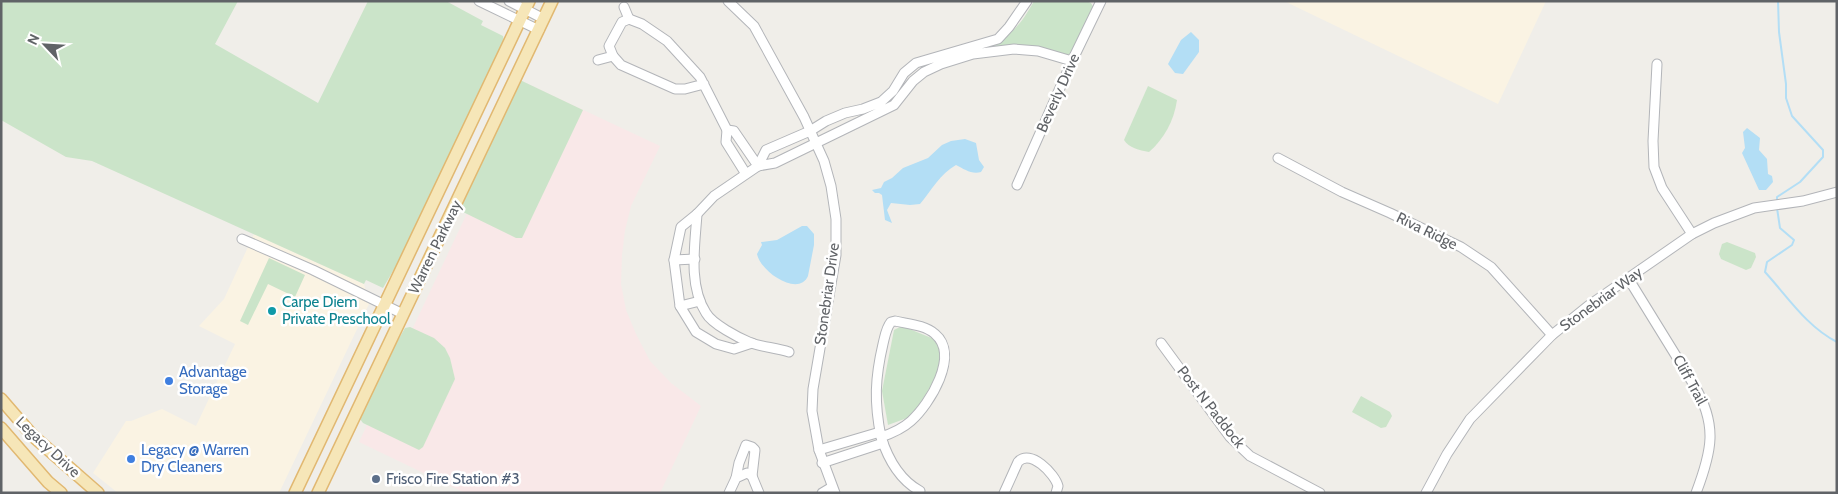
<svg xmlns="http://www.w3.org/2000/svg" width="1838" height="494" font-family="Cabin,sans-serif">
<rect width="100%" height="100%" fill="#f0eee9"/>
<g fill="#faf3e3">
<path d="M1284 1H1546L1498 104Z"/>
<path d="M254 234 364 284 369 304 279 493H118L93 473 126 421H131L162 409 196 426 235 344 199 326 224 299Z"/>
</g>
<path fill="#f9e8e8" d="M528 84 660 146 631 206 625 230 622 255 621 284 626 310 636 334 650 361 671 383 701 406 660 493H465L359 442Z"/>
<g fill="#cbe4c9">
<path d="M1 1H238L215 44 318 103 368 1H446L483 21 481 25 503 36 504 41 400 259 383 288 366 280 364 284 92 161 66 157 1 120Z"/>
<path d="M1034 1H1086L1091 3 1095 10 1073 54 1067 56 1025 45 994 47V44C1016 30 1021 24 1034 1Z"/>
<path d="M520 80 583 110 523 236 522 238H516L463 212 461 204Z"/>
<path d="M1148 86 1177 100C1174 121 1164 139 1149 152 1139 150 1129 148 1124 140Z"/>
<path d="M1727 242 1755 253 1756 257 1751 268 1746 270 1721 259 1719 254 1722 244Z"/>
<path d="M269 258 305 275 295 297 268 284 248 325 240 321Z"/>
<path d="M902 326 934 339 941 348 940 371 918 407 907 418 888 425 882 391 894 330Z"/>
<path d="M410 327 434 338 445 348 450 358 455 379 423 447 419 450 363 423 360 419 389 356 405 328Z"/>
<path d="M1361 396 1390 412 1392 416 1386 427 1381 428 1352 412Z"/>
</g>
<g fill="#b3def5">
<path d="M1191 32 1199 40V52L1183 74 1175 73 1168 64 1181 40Z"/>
<path d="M1747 128 1760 138 1759 150 1767 159 1768 174 1772 176 1773 182 1766 190H1759L1742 153 1745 148 1743 132Z"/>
<path d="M965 139 976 143 979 160 984 167 981 172C972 175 964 169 956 165 940 174 931 191 920 204L910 205 891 203 887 210 892 223 885 220 882 195 879 193H875L872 190 881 188 884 182 892 178 903 168 928 158 942 145 951 141Z"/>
<path d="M802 226H807L814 234V245L808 276C799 297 761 273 757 254L762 245 761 242 777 240Z"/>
</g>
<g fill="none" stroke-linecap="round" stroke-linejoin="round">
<g stroke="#b3def5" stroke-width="2">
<path d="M1777 201V197L1800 182 1823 157V150L1792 116 1786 98V84L1779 32 1778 1"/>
<path d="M1777 208 1780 228 1794 240 1792 245 1767 262 1765 272C1787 296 1807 327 1837 342"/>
</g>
<defs>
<g id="minor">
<path d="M479 1 539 30"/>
<path d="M509 1 544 19"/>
<path d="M728 1 754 26 804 117 824 161 831 186 836 219V255L813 389 812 411 819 450 835 493"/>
<path d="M1027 1 1009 27 998 39 916 63 904 73 893 91 881 102 863 109 845 113 826 121 810 131 766 150 758 166 775 163 894 105 913 81 924 72 941 64 973 54 1014 49 1038 51 1072 61"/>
<path d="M624 7 629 19"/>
<path d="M598 60 613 56"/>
<path d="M1657 64 1653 141 1654 167 1662 188 1692 234"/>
<path d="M704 84 685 89H675L621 65 613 56 609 46 622 22 629 19 642 24 667 41 700 77 727 130"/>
<path d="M1278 158 1342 192 1390 213 1461 247 1491 267 1552 335"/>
<path d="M746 174 726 142 727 130 734 131 758 166 714 196 697 214 681 227 674 260 680 306 696 332 716 344 734 349 752 343"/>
<path d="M1017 185 1072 61 1101 1"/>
<path d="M697 214C695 245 688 285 706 313 712 324 739 338 751 343 763 347 777 348 789 352"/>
<path d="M242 239 313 270 403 314"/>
<path d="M674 260 695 259"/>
<path d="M1628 278 1694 385C1718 425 1712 451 1696 493"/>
<path d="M680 306 700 301"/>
<path d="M895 321C908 324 925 325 935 334 960 355 930 404 911 421 902 429 893 433 881 437 874 402 875 378 883 344 885 336 886 328 891 322Z"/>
<path d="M1161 343 1230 437 1250 456 1320 493"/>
<path d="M881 437C888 459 900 480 920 491"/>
<path d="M819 450 880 432"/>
<path d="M822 463 883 443"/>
<path d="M736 478 739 463 746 445 752 447 755 450 752 476"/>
<path d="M729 493 736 478 747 473 752 476 759 493"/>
<path d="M822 493 832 487"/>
<path d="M1004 493 1018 462C1030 448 1055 474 1058 486L1056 493"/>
<path d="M1426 493 1447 454 1470 419 1552 335 1588 306 1692 234 1714 223 1754 208 1803 201 1837 192"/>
</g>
<g id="major">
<path d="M1 399 33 436 98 493"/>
<path d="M1 428 48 482 61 493"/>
<path d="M295 493 529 1"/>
<path d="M318 493 552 1"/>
</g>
</defs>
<use href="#minor" stroke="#b3b5b9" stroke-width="11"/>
<use href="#major" stroke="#e1b871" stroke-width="14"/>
<use href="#minor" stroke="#fff" stroke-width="9"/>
<use href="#major" stroke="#f6e6b8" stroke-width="11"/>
</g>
<circle fill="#0f9aa8" stroke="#fff" stroke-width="2" cx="272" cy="311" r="5"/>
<g fill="#3f7fe0" stroke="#fff" stroke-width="2">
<circle cx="169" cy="381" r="5"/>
<circle cx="131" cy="459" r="5"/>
</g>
<circle fill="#5c6f8a" stroke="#fff" stroke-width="2" cx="376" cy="479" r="5"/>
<g text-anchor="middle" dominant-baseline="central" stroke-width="5" stroke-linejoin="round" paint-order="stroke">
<g font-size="15" fill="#606367" stroke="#fff">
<text transform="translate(1058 93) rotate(-66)">Beverly Drive</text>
<text transform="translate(1427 231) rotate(26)">Riva Ridge</text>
<text transform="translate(435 247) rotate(-64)">Warren Parkway</text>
<text transform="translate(827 294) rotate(-82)">Stonebriar Drive</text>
<text transform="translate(1601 299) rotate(-36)">Stonebriar Way</text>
<text transform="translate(1690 380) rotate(61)">Cliff Trail</text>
<text transform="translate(1211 407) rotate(52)">Post N Paddock</text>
<text transform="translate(48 447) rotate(43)">Legacy Drive</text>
</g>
<g font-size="15" fill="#0d838f" stroke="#fff" text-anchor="start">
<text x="282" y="302">Carpe Diem<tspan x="282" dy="17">Private Preschool</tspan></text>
</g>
<g font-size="15" fill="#366cbe" stroke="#fff" text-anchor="start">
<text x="179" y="372">Advantage<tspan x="179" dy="17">Storage</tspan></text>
<text x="141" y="450">Legacy @ Warren<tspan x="141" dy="17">Dry Cleaners</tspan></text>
</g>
<g font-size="15" fill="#4e5e75" stroke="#fff" text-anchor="start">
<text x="386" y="479">Frisco Fire Station #3</text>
</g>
</g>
<rect width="1838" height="494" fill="none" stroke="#606367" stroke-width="5"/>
<g transform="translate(45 45) rotate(295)" stroke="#ffffff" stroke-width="4" paint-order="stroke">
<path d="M0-4L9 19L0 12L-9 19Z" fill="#606367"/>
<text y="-8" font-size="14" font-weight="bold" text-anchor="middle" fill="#606367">N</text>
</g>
</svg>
